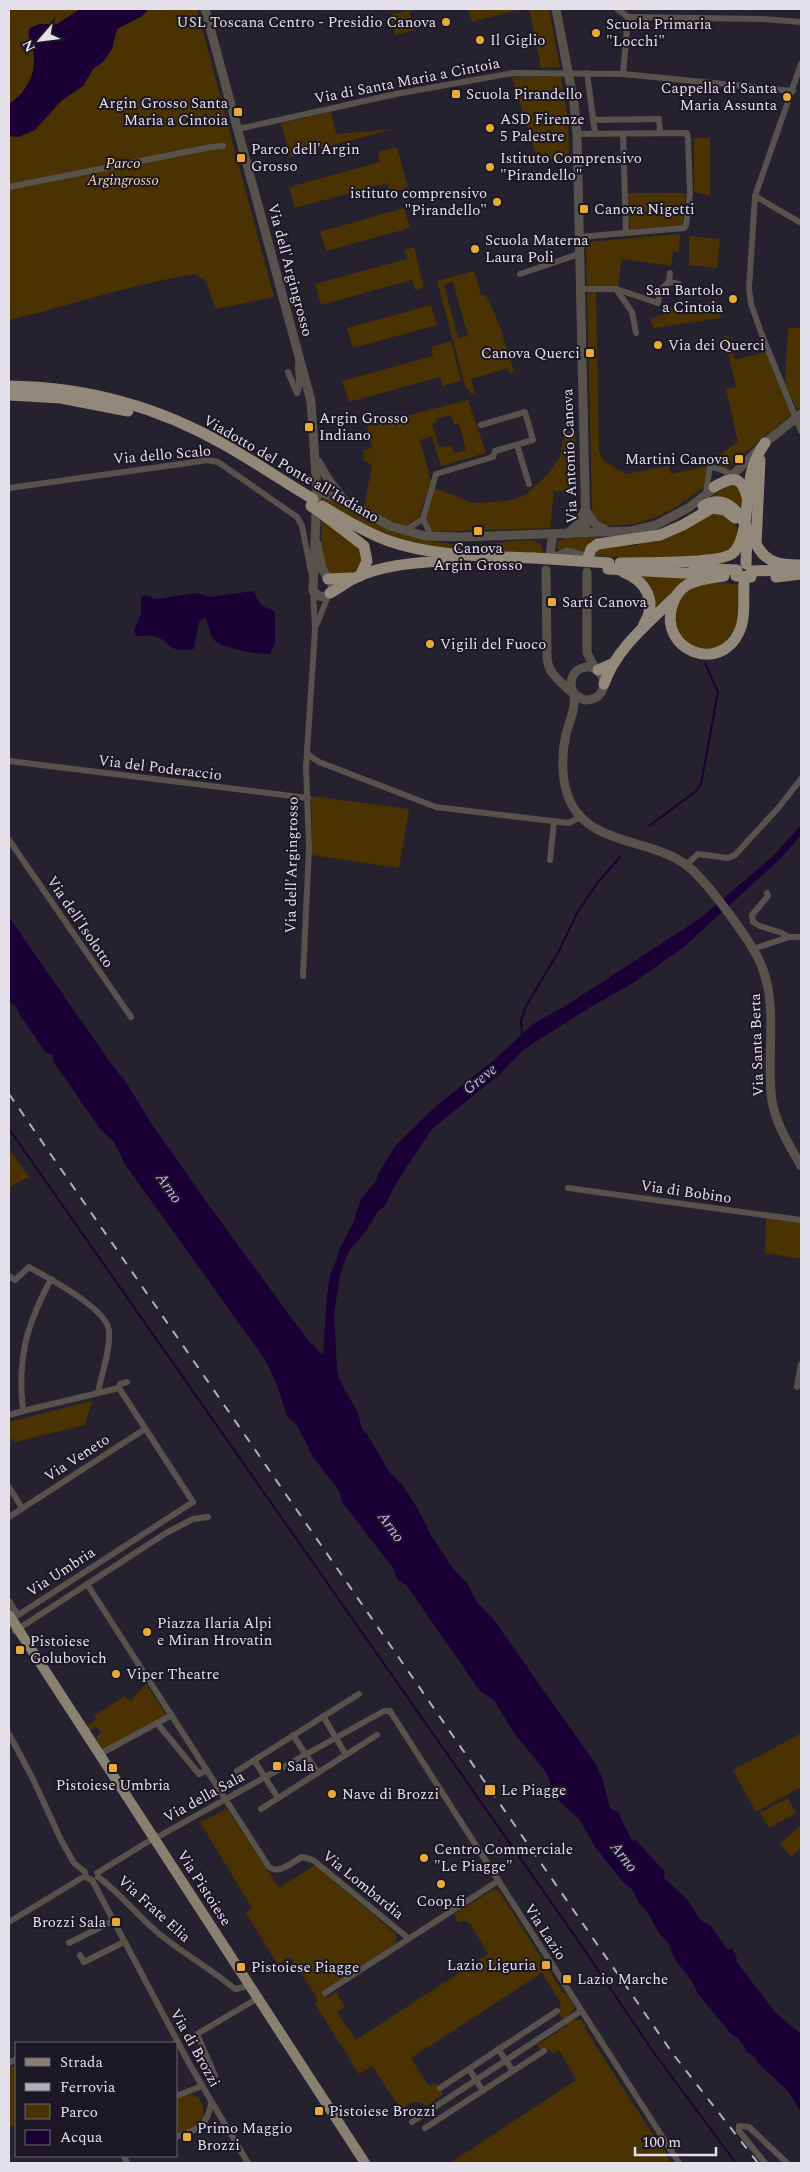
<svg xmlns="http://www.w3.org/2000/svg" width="810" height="2172" font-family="Spectral,serif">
<rect width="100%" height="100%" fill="#26212f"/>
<g fill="#4a3202" fill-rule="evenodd">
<path d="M9 9H197L274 297 216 309 205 280 195 274C132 284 71 305 9 320Z"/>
<path d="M468 9H521L472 22Z"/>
<path d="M529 9H549L560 67 541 68Z"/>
<path d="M409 10 415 30 395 35 390 15Z"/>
<path d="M561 76 568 119 569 161 537 158 512 77Z"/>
<path d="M331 112 336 134 393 129 290 157 281 123Z"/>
<path d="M694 138H710V196L694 192Z"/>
<path d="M397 147 408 187 390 193 387 183 295 208 289 187 380 162 378 152Z"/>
<path d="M628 193H686L682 225 630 229Z"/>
<path d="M404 208 410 228 326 251 320 232Z"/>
<path d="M680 234 679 252 673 251 671 266 622 259 618 286H587L586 242Z"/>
<path d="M689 236 720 239 717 268 689 265Z"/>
<path d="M414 248 424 287 415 290 412 280 321 305 315 284 407 259 404 249Z"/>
<path d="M474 271 481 295H486L500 327 514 372 510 373 508 368 471 379 475 393 471 394 468 389H466L437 281ZM453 282 468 336 458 338 444 284Z"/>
<path d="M596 292 599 452 604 461 626 474 669 466 671 474 707 466 704 487C675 510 644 528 605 526L593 515 592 506 587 293Z"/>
<path d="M716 300 721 318 654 328 650 319 665 314 664 306 683 310Z"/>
<path d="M431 305 437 325 353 348 347 328Z"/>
<path d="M788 328H801V406L797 410 785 383Z"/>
<path d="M728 335 735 360 766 352 791 415 726 469 709 462 738 442 726 389 736 387 724 336Z"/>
<path d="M451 341 461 381 443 386 440 377 349 402 342 381 433 356 431 347Z"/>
<path d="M468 400 486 453 441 466 432 436 420 440 431 481 419 517 406 526 390 523 364 507 372 466 364 460 363 450 372 448 367 426ZM451 415 454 424 459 423 466 450 454 453 452 446 439 447 432 424 436 422V419Z"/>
<path d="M575 429 578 493 554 491 550 528 433 532 426 520 435 488 473 503 508 501 525 495 547 475 560 457 564 433Z"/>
<path d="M727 485H736L743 491V516L706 502Z"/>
<path d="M324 497 332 498C374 527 422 545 473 545 494 545 515 539 535 541L541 545 544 554C501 552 456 553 414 544 380 536 351 517 321 501Z"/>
<path d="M717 511C739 523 743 528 730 552L675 559 591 556C601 541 624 548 638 545 666 539 692 523 717 511Z"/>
<path d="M321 519 357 541 365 555 357 573 330 574C318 560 322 535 321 519Z"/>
<path d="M598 537 584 554 572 550H559L557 548V542L565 538Z"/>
<path d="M638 576 690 578 659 608H655Z"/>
<path d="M716 583 741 584 739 623 720 649 691 648 675 631 674 610 679 597 696 585Z"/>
<path d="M311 796 409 809 399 868 312 855Z"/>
<path d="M9 1149 29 1177 9 1187Z"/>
<path d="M766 1218 801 1222V1259L765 1253Z"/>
<path d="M92 1401 85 1425 15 1442 9 1437V1422Z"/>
<path d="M146 1684 166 1715 103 1750 96 1738 101 1732 95 1726 90 1731 87 1726 96 1720 94 1716 125 1696 130 1701Z"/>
<path d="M800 1734 801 1787 756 1812 733 1770Z"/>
<path d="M788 1798 796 1813 769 1828 760 1813Z"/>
<path d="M227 1809 279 1888 315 1865 396 1934V1943L323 1991 327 1998 336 1992 345 2007 337 2012 356 2040 488 1954 471 1925 466 1921 458 1922 454 1914 494 1889 499 1891 564 1994 566 1993 575 2007 570 2014 574 2020H581L586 2026 584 2027 663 2150H665L670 2163H450L576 2080 559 2050 553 2054 550 2050 541 2051 537 2045 567 2026 558 2011 561 2004 559 2000 542 1973 411 2058 429 2086 436 2082 443 2094 427 2106C419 2101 415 2101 407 2105L404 2114 372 2066 359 2074 315 2004 318 2001 315 1995 290 1957 278 1965 246 1913 252 1908 200 1822Z"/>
<path d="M801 1825V1848L791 1857 780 1844Z"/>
<path d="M16 2065V2125L9 2128V2068Z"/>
<path d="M190 2094C202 2097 204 2106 204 2118L193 2128 176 2134V2098Z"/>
</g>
<g fill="#1b0035">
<path d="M80 9H149L141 17 117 29 112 49 104 61 93 69 83 86 61 101 35 130 19 137 9 136V104C26 93 38 72 33 51 31 42 26 37 30 28L40 24H57Z"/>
<path d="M253 591 261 605 275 612V642L270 654C259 655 222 648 214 640 208 634 210 625 205 618L199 621 194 649C165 654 172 640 153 636 148 635 141 636 136 636L134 630 141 613V597L145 595 155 599 197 593 210 597Z"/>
<path d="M801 825V835L781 858 685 946 633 983 584 1011 523 1050 501 1073 432 1129 398 1180 384 1207 378 1211 366 1231 349 1251 341 1271 334 1314 337 1369 339 1379 358 1413 362 1429 367 1434 388 1470 404 1487 418 1509 431 1535 454 1570 468 1584 476 1601 494 1620 595 1763 602 1777 610 1808 618 1812 632 1841 636 1840 665 1872 664 1878 688 1900 701 1921 711 1926 727 1949 733 1950 737 1958 736 1961 775 2012 801 2034V2112L788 2091 758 2063 755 2057 747 2052 739 2039 731 2034 698 1994 693 1983 675 1959 668 1943 658 1932 649 1914 639 1903 632 1889 623 1882 595 1847 579 1819 556 1798 546 1772 514 1733 494 1700 480 1691 407 1586 397 1579 393 1568 342 1502 340 1492 313 1457 297 1425 287 1416 277 1385 266 1361 126 1166 114 1142 100 1129 53 1061V1055L46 1053 17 1011V1007L9 1002V917L112 1065 126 1082 149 1120 205 1200 307 1339 323 1355 327 1295 330 1275 337 1258 338 1252 353 1223 361 1199 375 1182 380 1170 396 1145 436 1106 493 1061 533 1024 567 1005 702 917 771 858Z"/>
</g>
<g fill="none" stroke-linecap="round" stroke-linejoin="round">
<g stroke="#1b0035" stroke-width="2">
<path d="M649 826 695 792 701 784 718 692 705 663"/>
<path d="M522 1035 521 1020 526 1006 559 951 577 913 598 882 620 857"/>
<path d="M9 1129 579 1942 654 2053 736 2163"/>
</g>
<g stroke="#57524b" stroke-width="6">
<path d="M617 9 628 17"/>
<path d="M628 17 763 19 801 22"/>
<path d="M801 64 755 196 749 288 751 304 762 335 801 431"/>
<path d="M587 73 595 133"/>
<path d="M623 74 628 17"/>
<path d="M593 120 659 119 660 133"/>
<path d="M238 129 396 94 513 73 623 74 793 91"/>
<path d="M577 134 687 133 688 139 690 193 686 225 684 228 579 237"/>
<path d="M623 134 626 233"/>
<path d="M9 187 211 147 223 146"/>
<path d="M755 196 801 223"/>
<path d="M520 274 579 254"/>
<path d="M669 282 679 284 680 294"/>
<path d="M580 289H616L658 303 660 290 669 282 670 273"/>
<path d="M616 289 632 312 636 333"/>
<path d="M288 372 297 393"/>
<path d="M297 393C303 382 295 371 299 360"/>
<path d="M517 445 529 484"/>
<path d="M9 488 188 463 207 460 218 462 297 517 302 526 311 572"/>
<path d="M706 493 710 466 727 472"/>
<path d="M423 519 436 474 493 457 495 451 533 440 525 412 481 425"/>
<path d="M404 531 423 519 432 537"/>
<path d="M317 624 328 596"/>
<path d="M307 754 319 762 436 807 569 823 580 817"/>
<path d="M9 761 308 798"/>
<path d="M9 840 131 1017"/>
<path d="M550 860 554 822"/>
<path d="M686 865 698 854 728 858 735 855 779 807 801 779"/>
<path d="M767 893 768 896 752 915 753 922 760 926 782 933 789 937H801"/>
<path d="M753 949 789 937"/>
<path d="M303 976 309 848 306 767 315 630 313 591"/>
<path d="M568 1188 801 1220"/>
<path d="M9 1276 15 1280 29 1267C48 1278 108 1309 109 1331 111 1349 101 1375 98 1393"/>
<path d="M797 1387 801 1364"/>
<path d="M23 1411 119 1388 120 1384 127 1382"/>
<path d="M9 1415 23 1411C17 1359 26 1326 51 1279"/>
<path d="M9 1487 22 1508"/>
<path d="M9 1517 145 1429"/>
<path d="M87 1584 269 1867C279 1875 292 1862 302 1857L313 1860 408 1938"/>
<path d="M9 1601 18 1615"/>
<path d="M12 1619 193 1502 119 1388"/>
<path d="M15 1631 166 1533 193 1519 208 1517"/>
<path d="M323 1716 346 1755"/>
<path d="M157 1723 199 1774 207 1770"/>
<path d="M9 1734 33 1779 61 1840 74 1863 85 1872 86 1877 92 1880 190 2065 248 2163"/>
<path d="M293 1735 318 1773"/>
<path d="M100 1754 172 1715"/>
<path d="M254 1760 278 1798"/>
<path d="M237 1771 359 1694"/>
<path d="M261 1809 377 1735"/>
<path d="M154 1839 384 1711H390L679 2163"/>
<path d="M97 1873 149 1841"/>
<path d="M98 1877C120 1893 137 1915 157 1932 182 1953 210 1968 235 1989L244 1987"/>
<path d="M9 1922 85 1876"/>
<path d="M69 1943 113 1921"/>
<path d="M80 1955 84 1962 124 1942"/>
<path d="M325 1993 498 1881"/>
<path d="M498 2049 513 2071"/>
<path d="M9 2063 16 2059"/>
<path d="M469 2069 483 2091"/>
<path d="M215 2076 197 2034 253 2001"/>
<path d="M440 2088 557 2011"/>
<path d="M176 2096 202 2086"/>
<path d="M412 2122 581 2011"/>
<path d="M425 2128 544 2051"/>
<path d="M176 2137C198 2129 207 2128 211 2103"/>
<path d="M124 2156 127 2163"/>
<path d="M765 2163 739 2131V2126L749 2127 787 2163"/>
</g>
<g stroke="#57524b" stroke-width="9">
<path d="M205 9 311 401 317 491 313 591 319 596 324 597 330 593 333 586 322 569 317 544"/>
<path d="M556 9 574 103 577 134 586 533"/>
<path d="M318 462 328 479 343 499"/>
<path d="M317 491 345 501 390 526 425 536 460 537 631 531 656 525 688 508 737 471 765 443 801 414"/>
<path d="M586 511 596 525 609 532"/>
<path d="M567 534 578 524 584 512"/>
<path d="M550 554 553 534"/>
<path d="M555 557 568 552 588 558"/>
<path d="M546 570 547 655C547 661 548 666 551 671 556 679 577 698 585 700 598 700 604 693 604 681 596 656 563 668 573 692"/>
<path d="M587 572V653L595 668"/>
<path d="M574 693C576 707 570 720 566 734 562 752 561 775 567 793 583 846 648 837 685 864 705 878 745 934 757 956 781 1001 765 1053 772 1101 776 1125 790 1146 801 1166"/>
</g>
<path stroke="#898072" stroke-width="10" d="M9 1615 365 2163"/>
<g stroke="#93897a" stroke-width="11">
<path d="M9 386C85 387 159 407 225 445 255 462 283 481 313 499"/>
<path d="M9 395 61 398 128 411"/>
<path d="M760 460 756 544C767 564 780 565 801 565"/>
<path d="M714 487C731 477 741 474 747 497"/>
<path d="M322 506C343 519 364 531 386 540 433 557 485 556 534 558"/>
<path d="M325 516 364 546 367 561 360 576"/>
<path d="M588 558 591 549 598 544 660 535 683 525 712 508 725 510 735 518"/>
<path d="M620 563C641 562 723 565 734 552 743 543 746 518 747 505 749 482 751 462 765 443"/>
<path d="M746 564 747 530"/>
<path d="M694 568 737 570"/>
<path d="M608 569 702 574"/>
<path d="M751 571 785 570"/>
<path d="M623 572C646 581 658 602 644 624"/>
<path d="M724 576C711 578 697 579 687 585 678 591 675 597 672 606 659 651 720 674 739 632 746 618 743 598 744 583"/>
<path d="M776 577 801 574"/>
<path d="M328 579 351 578"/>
<path d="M330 593C339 588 348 581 357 577 388 563 421 563 454 560"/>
<path d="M598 670 614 663"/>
<path d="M604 684C615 650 649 622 674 598"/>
</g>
<path stroke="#b1aeb9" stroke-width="2" stroke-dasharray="9 9" stroke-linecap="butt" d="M9 1094 673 2054 758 2163"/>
<g stroke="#93897a" stroke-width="11">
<path d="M311 506 324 515"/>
<path d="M703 506C732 490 745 524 756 544"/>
<path d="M534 558 609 563"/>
<path d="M736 576 751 577"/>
</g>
</g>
<g fill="#e8ab37" stroke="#1c1725" stroke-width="2">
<circle cx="446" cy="22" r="5"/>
<circle cx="596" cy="33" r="5"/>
<circle cx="480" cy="40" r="5"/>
<rect x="451" y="89" width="10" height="10" rx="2.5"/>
<circle cx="787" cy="97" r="5"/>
<rect x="233" y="107" width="10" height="10" rx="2.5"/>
<circle cx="490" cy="128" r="5"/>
<rect x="236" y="153" width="10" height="10" rx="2.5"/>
<circle cx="490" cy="167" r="5"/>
<circle cx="497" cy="202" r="5"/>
<rect x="579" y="204" width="10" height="10" rx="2.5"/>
<circle cx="475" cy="249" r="5"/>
<circle cx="733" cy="299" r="5"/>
<circle cx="658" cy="345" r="5"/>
<rect x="585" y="348" width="10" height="10" rx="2.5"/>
<rect x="304" y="422" width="10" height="10" rx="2.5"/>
<rect x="734" y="454" width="10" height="10" rx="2.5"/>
<rect x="473" y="526" width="10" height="10" rx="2.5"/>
<rect x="547" y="597" width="10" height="10" rx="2.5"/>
<circle cx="430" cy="644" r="5"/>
<circle cx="147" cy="1632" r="5"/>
<rect x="15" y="1645" width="10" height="10" rx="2.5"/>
<circle cx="116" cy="1674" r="5"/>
<rect x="272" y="1761" width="10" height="10" rx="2.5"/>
<rect x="108" y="1763" width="10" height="10" rx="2.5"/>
<rect x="484" y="1784" width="12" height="12" rx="2.5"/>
<circle cx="332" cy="1794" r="5"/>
<circle cx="424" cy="1858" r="5"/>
<circle cx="441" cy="1884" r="5"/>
<rect x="111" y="1917" width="10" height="10" rx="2.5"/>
<rect x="541" y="1960" width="10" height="10" rx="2.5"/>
<rect x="236" y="1962" width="10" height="10" rx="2.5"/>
<rect x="562" y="1974" width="10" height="10" rx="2.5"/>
<rect x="314" y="2106" width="10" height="10" rx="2.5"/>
<rect x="182" y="2132" width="10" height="10" rx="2.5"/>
</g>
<g text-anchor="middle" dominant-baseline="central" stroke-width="4" stroke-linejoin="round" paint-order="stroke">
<g font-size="15" fill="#e3e0ea" stroke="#1c1725" text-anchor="start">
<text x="436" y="22" text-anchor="end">USL Toscana Centro - Presidio Canova</text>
<text x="606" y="24">Scuola Primaria<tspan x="606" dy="17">"Locchi"</tspan></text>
<text x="490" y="40">Il Giglio</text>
<text x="777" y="88" text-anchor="end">Cappella di Santa<tspan x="777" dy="17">Maria Assunta</tspan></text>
<text x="466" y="94">Scuola Pirandello</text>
<text x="228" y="103" text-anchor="end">Argin Grosso Santa<tspan x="228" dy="17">Maria a Cintoia</tspan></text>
<text x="500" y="119">ASD Firenze<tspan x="500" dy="17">5 Palestre</tspan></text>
<text x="251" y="149">Parco dell'Argin<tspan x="251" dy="17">Grosso</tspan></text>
<text x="500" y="158">Istituto Comprensivo<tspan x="500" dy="17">"Pirandello"</tspan></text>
<text x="487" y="193" text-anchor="end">istituto comprensivo<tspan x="487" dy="17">"Pirandello"</tspan></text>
<text x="594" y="209">Canova Nigetti</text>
<text x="485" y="240">Scuola Materna<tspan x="485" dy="17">Laura Poli</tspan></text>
<text x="723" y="290" text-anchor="end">San Bartolo<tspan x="723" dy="17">a Cintoia</tspan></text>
<text x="668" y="345">Via dei Querci</text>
<text x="580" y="353" text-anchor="end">Canova Querci</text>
<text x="319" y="418">Argin Grosso<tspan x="319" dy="17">Indiano</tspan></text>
<text x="729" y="459" text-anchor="end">Martini Canova</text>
<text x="478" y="548" text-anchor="middle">Canova<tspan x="478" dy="17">Argin Grosso</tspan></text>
<text x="562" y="602">Sarti Canova</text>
<text x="440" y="644">Vigili del Fuoco</text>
<text x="157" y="1623">Piazza Ilaria Alpi<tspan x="157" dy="17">e Miran Hrovatin</tspan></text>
<text x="30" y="1641">Pistoiese<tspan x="30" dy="17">Golubovich</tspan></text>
<text x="126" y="1674">Viper Theatre</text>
<text x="287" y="1766">Sala</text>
<text x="113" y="1785" text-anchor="middle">Pistoiese Umbria</text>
<text x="501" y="1790">Le Piagge</text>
<text x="342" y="1794">Nave di Brozzi</text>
<text x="434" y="1849">Centro Commerciale<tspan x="434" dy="17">"Le Piagge"</tspan></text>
<text x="441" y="1901" text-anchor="middle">Coop.fi</text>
<text x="106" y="1922" text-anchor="end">Brozzi Sala</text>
<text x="536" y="1965" text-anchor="end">Lazio Liguria</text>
<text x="251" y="1967">Pistoiese Piagge</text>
<text x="577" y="1979">Lazio Marche</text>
<text x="329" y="2111">Pistoiese Brozzi</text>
<text x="197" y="2128">Primo Maggio<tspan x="197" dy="17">Brozzi</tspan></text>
</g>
<g font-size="15" fill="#e3e0ea" stroke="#1c1725">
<text transform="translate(407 81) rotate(-11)">Via di Santa Maria a Cintoia</text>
<text transform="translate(290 270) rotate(75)">Via dell'Argingrosso</text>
<text transform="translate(162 455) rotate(-5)">Via dello Scalo</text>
<text transform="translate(570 456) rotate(-92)">Via Antonio Canova</text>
<text transform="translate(291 469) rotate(30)">Viadotto del Ponte all'Indiano</text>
<text transform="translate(160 768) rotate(7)">Via del Poderaccio</text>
<text transform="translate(292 865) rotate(-89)">Via dell'Argingrosso</text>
<text transform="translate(80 922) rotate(56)">Via dell'Isolotto</text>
<text transform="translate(757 1045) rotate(-92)">Via Santa Berta</text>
<text transform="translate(686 1192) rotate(8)">Via di Bobino</text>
<text transform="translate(77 1458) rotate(-33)">Via Veneto</text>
<text transform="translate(61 1572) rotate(-33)">Via Umbria</text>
<text transform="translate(204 1797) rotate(-29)">Via della Sala</text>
<text transform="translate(363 1885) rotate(39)">Via Lombardia</text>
<text transform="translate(204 1888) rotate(57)">Via Pistoiese</text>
<text transform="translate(154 1909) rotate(42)">Via Frate Elia</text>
<text transform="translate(545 1932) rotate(57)">Via Lazio</text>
<text transform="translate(195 2048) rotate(61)">Via di Brozzi</text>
</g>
<g font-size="15" font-style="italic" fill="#f7d6a2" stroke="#1c1725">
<text x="123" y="163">Parco<tspan x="123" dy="17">Argingrosso</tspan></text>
</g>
<g font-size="16" font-style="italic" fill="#cdb2fa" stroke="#1c1725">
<text transform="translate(480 1079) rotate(-39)">Greve</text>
<text transform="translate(169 1188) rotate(55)">Arno</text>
<text transform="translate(391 1527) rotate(54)">Arno</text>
<text transform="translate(624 1857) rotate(52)">Arno</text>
</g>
</g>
<rect width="810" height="2172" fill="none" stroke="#e3e0ea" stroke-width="20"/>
<rect x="15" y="2042" width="162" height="115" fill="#1c1725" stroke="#6c6774"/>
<rect x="25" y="2058" width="25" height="8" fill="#898072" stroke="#6c6774"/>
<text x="60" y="2067" font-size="15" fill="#e3e0ea">Strada</text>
<rect x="25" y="2083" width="25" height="8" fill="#b1aeb9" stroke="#6c6774"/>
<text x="60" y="2092" font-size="15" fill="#e3e0ea">Ferrovia</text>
<rect x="25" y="2104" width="25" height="15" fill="#4a3202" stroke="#6c6774"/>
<text x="60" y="2117" font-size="15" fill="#e3e0ea">Parco</text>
<rect x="25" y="2130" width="25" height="15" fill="#1b0035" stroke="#6c6774"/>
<text x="60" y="2142" font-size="15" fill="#e3e0ea">Acqua</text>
<g transform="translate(40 40) rotate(242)" stroke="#1c1725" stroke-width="4" paint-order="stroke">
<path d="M0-4L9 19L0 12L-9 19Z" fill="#e3e0ea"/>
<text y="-8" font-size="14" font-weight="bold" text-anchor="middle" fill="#e3e0ea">N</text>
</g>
<path d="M635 2147v8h81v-8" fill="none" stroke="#e3e0ea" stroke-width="2.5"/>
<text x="642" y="2147" font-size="15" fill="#e3e0ea" stroke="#1c1725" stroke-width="4" paint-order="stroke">100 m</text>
</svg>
